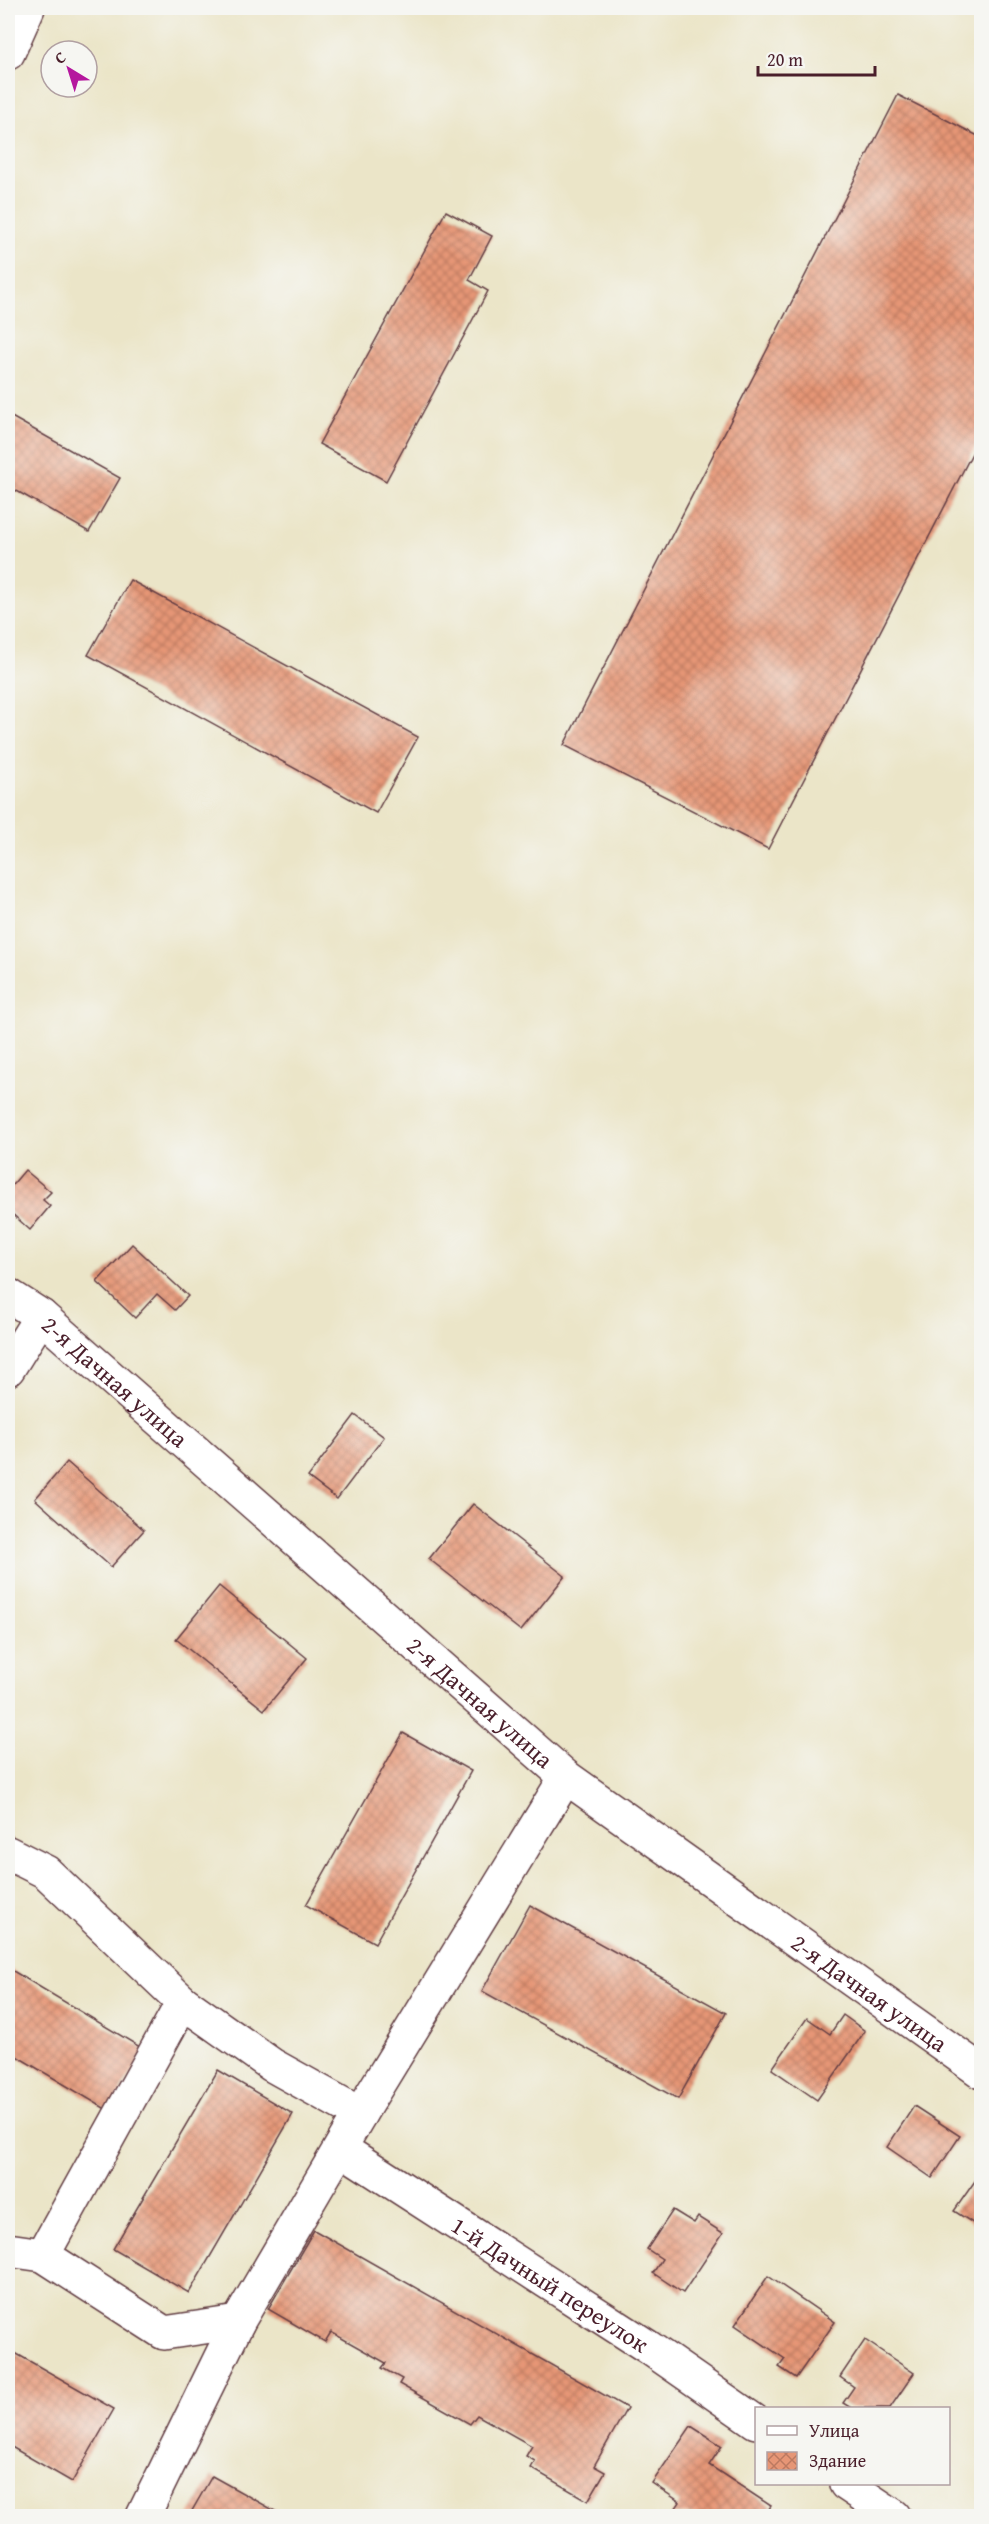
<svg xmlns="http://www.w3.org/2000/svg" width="989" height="2524" font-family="'Gentium Book Plus',serif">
<defs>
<pattern id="building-cross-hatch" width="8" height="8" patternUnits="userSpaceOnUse" patternTransform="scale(1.5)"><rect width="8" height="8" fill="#e69676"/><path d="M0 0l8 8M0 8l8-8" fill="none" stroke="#bc7a61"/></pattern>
</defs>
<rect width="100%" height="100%" fill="#f6f6f2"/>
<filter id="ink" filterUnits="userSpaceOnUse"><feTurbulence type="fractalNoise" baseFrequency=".0167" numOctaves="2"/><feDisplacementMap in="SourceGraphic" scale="12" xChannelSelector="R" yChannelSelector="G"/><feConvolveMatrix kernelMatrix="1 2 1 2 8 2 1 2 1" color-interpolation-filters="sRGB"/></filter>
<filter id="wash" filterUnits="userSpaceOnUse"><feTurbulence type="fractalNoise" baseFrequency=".008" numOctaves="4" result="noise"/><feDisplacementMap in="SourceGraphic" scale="24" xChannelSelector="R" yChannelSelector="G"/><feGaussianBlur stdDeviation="1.35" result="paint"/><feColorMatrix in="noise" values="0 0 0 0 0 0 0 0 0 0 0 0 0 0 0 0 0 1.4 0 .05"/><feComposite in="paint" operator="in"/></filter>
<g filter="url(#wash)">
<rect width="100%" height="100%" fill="#ebe5c8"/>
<g id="blocks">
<g fill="url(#building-cross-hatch)">
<path d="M898 95 982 138V434L768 849 564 745Z"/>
<path d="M446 211 492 236 469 280 488 291 386 481 319 444Z"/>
<path d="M8 415 120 478 89 532 8 486Z"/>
<path d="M130 580 418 737 376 813 88 655Z"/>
<path d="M25 1170 51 1192 43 1200 50 1206 30 1230 8 1210V1190Z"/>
<path d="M132 1244 188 1296 175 1310 157 1294 135 1318 97 1282Z"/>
<path d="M355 1415 384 1437 337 1499 308 1477Z"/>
<path d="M67 1462 144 1530 111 1567 35 1499Z"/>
<path d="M473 1504 565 1576 521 1631 429 1559Z"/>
<path d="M219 1586 307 1658 264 1710 176 1639Z"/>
<path d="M403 1733 471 1771 375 1943 306 1905Z"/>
<path d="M530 1905 726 2013 678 2099 482 1991Z"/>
<path d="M8 1968 145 2050 109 2111 8 2051Z"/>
<path d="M843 2015 865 2031 817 2100 772 2069 807 2018 830 2034Z"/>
<path d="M218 2070 293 2114 189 2293 113 2249Z"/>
<path d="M914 2106 960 2136 932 2178 887 2147Z"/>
<path d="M982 2171V2229L954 2211Z"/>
<path d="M673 2210 694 2223 698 2217 723 2233 683 2293 653 2273 662 2259 647 2249Z"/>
<path d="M314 2230 627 2408 594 2466 605 2472 588 2501 531 2468 535 2461 526 2456 532 2446 477 2415 470 2424 399 2384 402 2379 382 2368 386 2363 331 2332 325 2342 268 2309Z"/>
<path d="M768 2276 835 2322 796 2378 779 2367 785 2359 735 2325Z"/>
<path d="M865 2340 914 2373 890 2408H851L843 2403 854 2387 840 2377Z"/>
<path d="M8 2349 114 2409 72 2482 8 2445Z"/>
<path d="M691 2426 722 2446 709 2465 771 2506 764 2516 671 2515 680 2502 652 2483Z"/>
<path d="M212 2476 284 2516H189Z"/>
</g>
</g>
</g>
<g filter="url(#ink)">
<use href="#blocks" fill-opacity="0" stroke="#623d43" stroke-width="1.5"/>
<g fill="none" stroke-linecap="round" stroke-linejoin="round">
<defs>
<g id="minor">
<path d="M8 53 28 8"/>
<path id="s1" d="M8 1295 41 1316 566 1777 982 2072"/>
<path d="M8 1369 41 1316"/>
<path d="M8 1853 46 1872 183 2002 272 2065 360 2114"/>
<path id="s2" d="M341 2149 648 2347 756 2422"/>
<path d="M8 2250 43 2255 164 2333 238 2322"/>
<path d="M43 2255 183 2002"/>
<path d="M846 2484 894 2516"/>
<path d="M143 2516 238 2322 360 2114 566 1777"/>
</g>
</defs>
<use href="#minor" stroke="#623d43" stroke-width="36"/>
<use href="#minor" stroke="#fff" stroke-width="33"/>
</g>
</g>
<g text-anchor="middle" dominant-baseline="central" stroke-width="6" stroke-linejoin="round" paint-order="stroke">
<g font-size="24" fill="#4a1f2b" stroke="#f6f6f2">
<text stroke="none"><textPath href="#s1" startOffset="138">2-я Дачная улица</textPath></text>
<text stroke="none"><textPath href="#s1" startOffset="624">2-я Дачная улица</textPath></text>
<text stroke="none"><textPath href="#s1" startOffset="1110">2-я Дачная улица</textPath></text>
<text stroke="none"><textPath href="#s2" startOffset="249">1-й Дачный переулок</textPath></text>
</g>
</g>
<rect width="989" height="2524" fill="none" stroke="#f6f6f2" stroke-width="30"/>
<rect x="755" y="2407" width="195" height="78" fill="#f6f6f2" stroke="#b1a0a2" stroke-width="1.5"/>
<rect x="767" y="2426" width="30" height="9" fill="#ffffff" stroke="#b1a0a2" stroke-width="1.5"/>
<text x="809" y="2437" font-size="18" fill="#4a1f2b">Улица</text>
<rect x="767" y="2452" width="30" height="18" fill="url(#building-cross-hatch)" stroke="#b1a0a2" stroke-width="1.5"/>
<text x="809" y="2467" font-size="18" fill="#4a1f2b">Здание</text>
<g transform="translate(69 69) rotate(322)"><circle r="28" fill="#f6f6f2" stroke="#b1a0a2" stroke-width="1.5"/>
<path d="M0-4.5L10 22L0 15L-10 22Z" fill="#b5179e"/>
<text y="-9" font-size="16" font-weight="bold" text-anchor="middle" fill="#4a1f2b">С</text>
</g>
<path d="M758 66v9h117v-9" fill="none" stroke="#4a1f2b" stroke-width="3"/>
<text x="767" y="66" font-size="18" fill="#4a1f2b" stroke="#f6f6f2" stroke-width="4.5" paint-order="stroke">20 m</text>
</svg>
